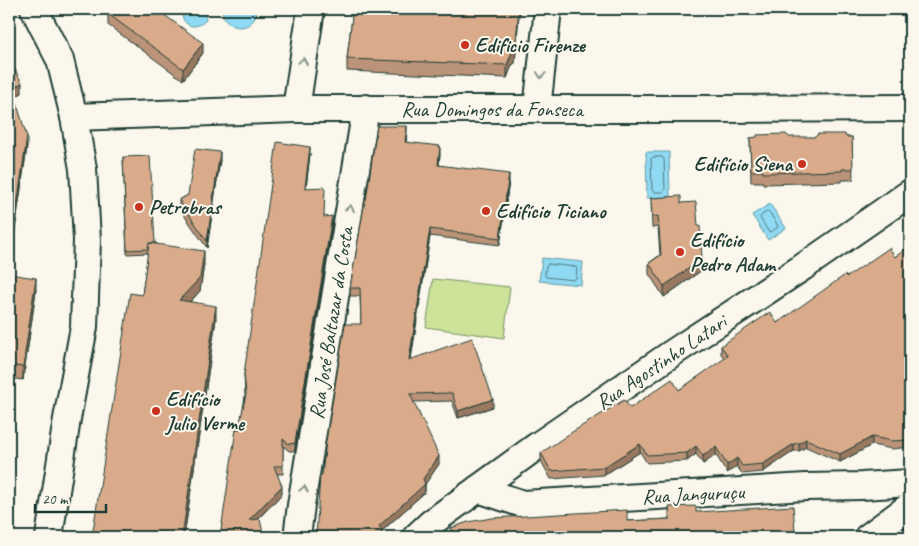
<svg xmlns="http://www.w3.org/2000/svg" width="919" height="546" font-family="Caveat,sans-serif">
<rect width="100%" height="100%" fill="#fbf7ec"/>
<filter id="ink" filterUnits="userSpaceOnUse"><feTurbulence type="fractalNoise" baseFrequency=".02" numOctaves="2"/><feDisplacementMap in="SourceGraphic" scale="10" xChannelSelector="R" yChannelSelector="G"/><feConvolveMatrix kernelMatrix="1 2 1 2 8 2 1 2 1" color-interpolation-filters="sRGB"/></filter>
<g filter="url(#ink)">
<path fill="#cce399" stroke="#769066" d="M433 279 510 287 504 338 426 327Z"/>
<g fill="#90d9f2" stroke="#639ba6">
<path d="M182 9H204L206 20C194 32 180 25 182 9Z"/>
<path d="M222 9H257C256 33 224 33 222 9Z"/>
<path d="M646 152H669L670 197 647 198Z"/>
<path d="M770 204 786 228 768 240 752 215Z"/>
<path d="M542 258 583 262 581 285 539 281Z"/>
</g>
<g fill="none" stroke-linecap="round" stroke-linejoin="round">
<g stroke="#4c7b80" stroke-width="1">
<path d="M654 157H662L664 159 665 190 663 192H654L652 190 651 159Z"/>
<path d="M767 212 770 213 778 226 777 228 770 232 768 231 760 218 761 216Z"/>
<path d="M548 264 576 267 577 269 576 278 574 280 546 277C544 274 545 266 548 264Z"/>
</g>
<defs>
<g id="minor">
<path d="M34 9 60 60 74 117 83 169 87 240 84 327 67 419 49 537"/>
<path d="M296 109 311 9"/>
<path d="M537 109 548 9"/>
<path d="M74 117 296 109H718L910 108"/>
<path d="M478 489 523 504 806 487 862 486 910 483"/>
<path d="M297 537 301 505 366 108"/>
<path d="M416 537 431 523 537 446 671 354 803 267 910 193"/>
<path d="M868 537 910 506"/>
</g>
</defs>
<use href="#minor" stroke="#1f3d34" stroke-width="30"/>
<use href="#minor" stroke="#fbf7ec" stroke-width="26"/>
</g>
<g fill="#bb9378" stroke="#1f3d34">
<path d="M353 9H524L523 11 519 14 515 63 512 65 507 78 347 71V59Z"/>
<path d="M108 14 203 53 183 80 108 25Z"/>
<path d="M9 58 22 93 15 97 27 147 12 250H9Z"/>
<path d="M407 134 406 142 440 154 439 165 509 181 500 245 430 236 411 360 493 407 458 418 452 401 414 402 439 464 425 484V492L382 531V537L322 475 361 324 360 296H350V288L366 200Z"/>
<path d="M852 137 853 180H842V182L763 184V182H751L750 138Z"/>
<path d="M310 154 306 188 325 217 332 224 295 451H289L283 446V474H277L282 494 257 520 263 537H220L240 429 245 396 244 374Z"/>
<path d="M123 157 155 243 204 264 200 291 190 302 216 319 184 537H92L142 295 148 253 127 254Z"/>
<path d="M220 160 207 248 179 208V200L188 195Z"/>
<path d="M651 198 681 203 702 270 664 297 649 274V263L660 255 658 227 652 228Z"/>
<path d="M910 246V447L892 449 872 445 840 462 806 447 799 451H794L763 472 742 474 737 466 727 473 716 455 703 464 696 454 687 461 647 463 640 452 604 475 551 479 541 461V453L630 408 679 390 725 359 721 354V346L777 323 847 277 895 257Z"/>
<path d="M9 274 36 291 23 380 9 378Z"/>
<path d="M669 507 795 531V537H452L451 536V528L627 521 669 519Z"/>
</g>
<g fill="#987861" stroke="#1f3d34">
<path d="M519 9H524L523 11 519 14 515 63 512 65 507 78V65L512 52Z"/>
<path d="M203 43V53L183 80V69Z"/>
<path d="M22 83V93L12 98V88Z"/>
<path d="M407 126V134L405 149V142Z"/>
<path d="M27 137V147L12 250V240Z"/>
<path d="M440 146V154L438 172V165Z"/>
<path d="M310 147V154L305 195V188Z"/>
<path d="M220 152V160L207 248V241Z"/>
<path d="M509 174V181L500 245V238Z"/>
<path d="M332 216V224L295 451V443Z"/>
<path d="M430 229V236L409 368V360Z"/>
<path d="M204 251V264L200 291 179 313V300Z"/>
<path d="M702 259V270L664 297V286Z"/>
<path d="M36 278V291L23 380V367Z"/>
<path d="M216 306V319L184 537H182Z"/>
<path d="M493 399V407L458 418V411Z"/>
<path d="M872 437V445L840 462V454Z"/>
<path d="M806 439V447L799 451V443Z"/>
<path d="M640 444V452L604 475V467Z"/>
<path d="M794 444V451L763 472V464Z"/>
<path d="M696 446V454L687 461V453Z"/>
<path d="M716 447V455L703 464V456Z"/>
<path d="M439 456V464L424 486 425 484V492L382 531V537H380L379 526 423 479Z"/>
<path d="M737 458V466L727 473V465Z"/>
<path d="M282 486V494L249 528V520Z"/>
</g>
<g fill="#d9ab8b" stroke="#1f3d34">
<path d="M112 9H156L203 43 183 69 108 14Z"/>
<path d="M353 9H519L515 51 512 52 507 65 347 59Z"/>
<path d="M9 58 22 83 12 88 27 137 12 240H9Z"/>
<path d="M377 126H407L405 142 440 146 438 165 509 174 500 238 430 229 409 360 472 338 493 399 458 411 452 393 410 394 439 456 423 479 425 484 379 526 382 530 380 537H316L320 475H322L326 441 345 324H361L360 288H350L365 200H366Z"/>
<path d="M786 134 789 137H815L818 134H845L846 137H852L853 169H842V171L763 173V171H751L750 138 757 137V135Z"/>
<path d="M277 142 310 147 305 188 325 187 324 217 332 216 295 443 289 444 283 439V466H274L282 486 249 520 260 519 263 533 261 537H220L236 429H240V422L246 394 244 374Z"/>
<path d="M195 149 220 152 207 241 179 200 188 195Z"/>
<path d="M150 156 155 243H149L148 249 127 250 123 157Z"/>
<path d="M681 196V203L696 202 698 226H700L702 259 664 286 649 263 661 255 658 216 652 217 651 198Z"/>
<path d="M149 243 204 251 200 278 179 300 216 306 182 537H92L130 293 142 295Z"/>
<path d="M910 246V440L892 441 872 437 840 454 806 439 799 443 794 444 763 464 742 466 737 458 727 465 716 447 703 456 696 446 687 453 647 455 640 444 604 467 551 471 541 453 569 434 624 400 630 408 672 379 679 390 728 356 721 346 770 312 777 323 845 275 847 277 889 248 895 257Z"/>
<path d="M9 274 36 278 23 367 9 365Z"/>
<path d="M696 506V512L793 506 795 531 768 533V537H457L451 528 468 522 492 518 627 510V521L670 519 669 507Z"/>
</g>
<defs><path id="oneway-chevron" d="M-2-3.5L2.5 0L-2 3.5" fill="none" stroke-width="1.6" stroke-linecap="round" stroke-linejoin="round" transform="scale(1.25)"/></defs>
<g stroke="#8d9a90">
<use href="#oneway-chevron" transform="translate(303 61) rotate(-81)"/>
<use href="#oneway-chevron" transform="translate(541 75) rotate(96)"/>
<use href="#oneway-chevron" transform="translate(350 208) rotate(-81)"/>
<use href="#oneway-chevron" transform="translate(304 489) rotate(-81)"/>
</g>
</g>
<g fill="#c8321e" stroke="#fbf7ec" stroke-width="2">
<circle cx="465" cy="45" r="5"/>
<circle cx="802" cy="164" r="5"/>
<circle cx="139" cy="207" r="5"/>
<circle cx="486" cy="211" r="5"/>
<circle cx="680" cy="252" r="5"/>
<circle cx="156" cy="411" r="5"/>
</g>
<g text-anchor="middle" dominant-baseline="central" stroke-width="4" stroke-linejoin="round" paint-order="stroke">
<g font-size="21" font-weight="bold" fill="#1f3d34" stroke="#fbf7ec" text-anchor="start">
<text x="475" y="45">Edificio Firenze</text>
<text x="792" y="164" text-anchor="end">Edifício Siena</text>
<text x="149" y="207">Petrobras</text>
<text x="496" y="211">Edifício Ticiano</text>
<text x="690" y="240">Edifício<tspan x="690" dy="24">Pedro Adam</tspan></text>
<text x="166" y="399">Edifício<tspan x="166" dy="24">Julio Verme</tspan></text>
</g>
<g font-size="21" fill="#1f3d34" stroke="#fbf7ec">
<text x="492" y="109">Rua Domingos da Fonseca</text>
<text transform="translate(331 323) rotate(-81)">Rua José Baltazar da Costa</text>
<text transform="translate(661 362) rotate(-34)">Rua Agostinho Latari</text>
<text transform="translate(693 494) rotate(-3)">Rua Janguruçu</text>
</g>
</g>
<rect width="919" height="546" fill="none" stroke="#fbf7ec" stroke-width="30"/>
<rect x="15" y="15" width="889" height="516" fill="none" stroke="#1f3d34" stroke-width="2" filter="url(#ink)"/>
<path d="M35 504v8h71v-8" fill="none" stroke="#1f3d34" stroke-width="2.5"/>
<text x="42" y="504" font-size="15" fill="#1f3d34" stroke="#fbf7ec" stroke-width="4" paint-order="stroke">20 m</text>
</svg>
